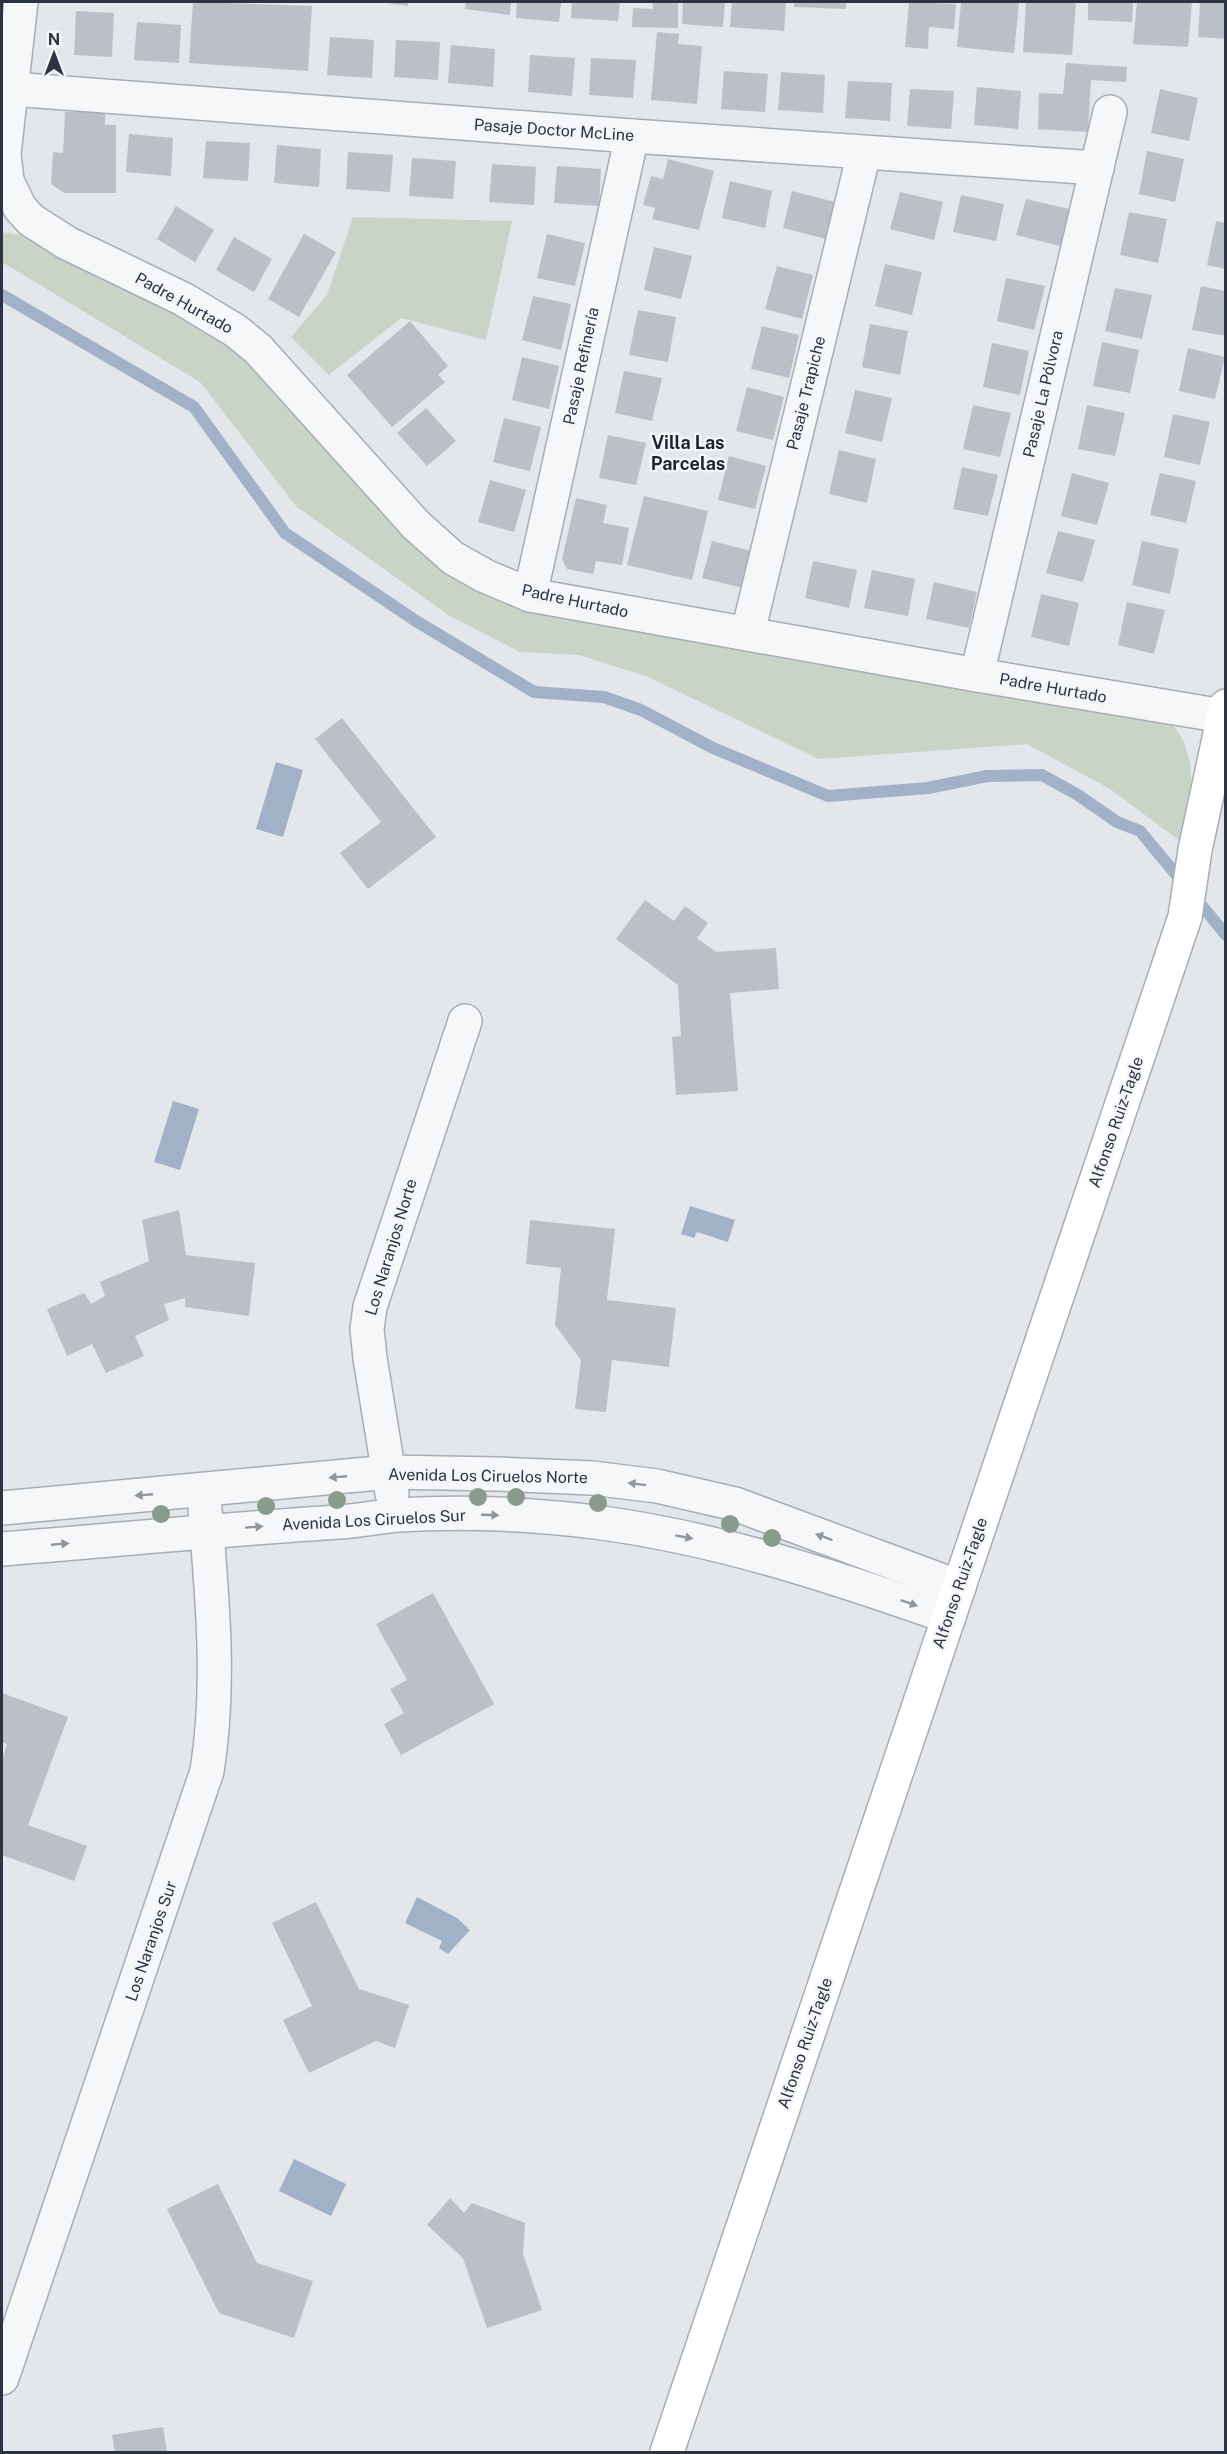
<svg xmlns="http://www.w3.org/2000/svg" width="1227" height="2454" font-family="'Public Sans',sans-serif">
<rect width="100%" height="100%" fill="#e3e6eb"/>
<g fill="#c8d4c5">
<path d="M353 217 512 221 486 340 401 318 329 375 291 337 327 295Z"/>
<path d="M2 232 35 237 202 325 244 357 438 568 460 582 528 608 1165 719C1188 734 1193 769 1191 795 1190 810 1184 826 1180 841L1110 789 1027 744 819 759 646 676 579 655 520 652 450 616 296 506 200 382 2 262Z"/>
</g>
<g fill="#a1b1c8">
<path d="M276 762 303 770 283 837 256 829Z"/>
<path d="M173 1101 199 1109 180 1170 154 1162Z"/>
<path d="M690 1206 735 1220 728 1242 697 1232 694 1238 681 1234Z"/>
<path d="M417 1897 457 1918 470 1930 448 1954 439 1948 442 1941 405 1923Z"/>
<path d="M294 2159 346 2184 331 2216 279 2191Z"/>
</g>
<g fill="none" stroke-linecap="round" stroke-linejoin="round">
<path stroke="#a1b1c8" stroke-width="12" d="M2 295 194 407 285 533 416 621 534 692 604 697 641 710 713 748 828 796 928 788 987 776 1042 775 1078 795 1117 822 1140 831 1226 935"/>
</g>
<g fill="#bbbfc7">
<path d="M193 2 312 6 308 71 189 63Z"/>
<path d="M380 2H408V6Z"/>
<path d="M466 2H511L510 15 465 9Z"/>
<path d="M517 2H561L559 22 516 18Z"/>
<path d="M572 2H620L618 21 571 18Z"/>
<path d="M653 2H678V28L632 27 633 8 653 9Z"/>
<path d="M683 2H725L723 27 682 24Z"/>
<path d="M732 2H786L784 31 730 27Z"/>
<path d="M794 2H846V9L794 7Z"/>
<path d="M909 2 956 4 954 29 929 27 928 49 905 47Z"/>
<path d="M961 2H1019L1014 53 957 47Z"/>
<path d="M1026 2H1076L1072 55 1023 52Z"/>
<path d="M1088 2H1133L1132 22 1088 20Z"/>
<path d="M1137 2H1192L1188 47 1133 44Z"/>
<path d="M1200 2H1226V39L1198 37Z"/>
<path d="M76 11 114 13 112 57 74 55Z"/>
<path d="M137 22 181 25 179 63 134 60Z"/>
<path d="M657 32 679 34 678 44 702 46 697 104 651 100Z"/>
<path d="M330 37 374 40 372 78 327 75Z"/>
<path d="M396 40 440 42 438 80 394 77Z"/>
<path d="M451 45 495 49 493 87 448 83Z"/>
<path d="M530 55 575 58 572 96 528 92Z"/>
<path d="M591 58 636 60 633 98 589 95Z"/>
<path d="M1066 63 1127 67 1126 82 1091 80 1088 132 1038 129 1039 93 1063 94Z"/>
<path d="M724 71 768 74 765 112 721 109Z"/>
<path d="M781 72 825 75 823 113 778 110Z"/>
<path d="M848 81 892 83 890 121 845 118Z"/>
<path d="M977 87 1021 91 1018 129 974 125Z"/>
<path d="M910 89 954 91 951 129 907 126Z"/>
<path d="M1160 89 1198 98 1189 141 1151 133Z"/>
<path d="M65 112H105V125H116V193H64L51 184 53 152 63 153Z"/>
<path d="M129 134 173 138 171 176 126 172Z"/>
<path d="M206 141 250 143 248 181 203 178Z"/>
<path d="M277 145 321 149 319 187 274 183Z"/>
<path d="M1147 151 1184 159 1175 202 1139 194Z"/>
<path d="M348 152 393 155 390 192 346 189Z"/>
<path d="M412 158 456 161 453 199 409 196Z"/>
<path d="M668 159 714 171 699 230 652 219 655 208 643 205 651 176 663 179Z"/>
<path d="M492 164 536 167 534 205 489 202Z"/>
<path d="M557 166 601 169 599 206 554 203Z"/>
<path d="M730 181 772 191 765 228 722 218Z"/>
<path d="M792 191 835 202 826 239 783 228Z"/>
<path d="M900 192 943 202 934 240 890 229Z"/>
<path d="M961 195 1004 204 996 241 953 232Z"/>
<path d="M1026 199 1069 209 1060 246 1016 235Z"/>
<path d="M176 206 214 230 195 262 157 239Z"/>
<path d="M1129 212 1167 219 1158 263 1120 255Z"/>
<path d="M1216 221 1226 223V269L1207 265Z"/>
<path d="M304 234 336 252 299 317 268 299Z"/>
<path d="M547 234 585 243 575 286 537 278Z"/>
<path d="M234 237 272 259 254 292 216 270Z"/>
<path d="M654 247 692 256 681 299 644 290Z"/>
<path d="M885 264 922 272 912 315 875 306Z"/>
<path d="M777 266 813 275 802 319 765 309Z"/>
<path d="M1006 278 1045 286 1034 330 997 321Z"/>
<path d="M1201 286 1226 291V336L1192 330Z"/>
<path d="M1115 288 1152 295 1142 339 1105 331Z"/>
<path d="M533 296 571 304 561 350 522 340Z"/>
<path d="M638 310 676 317 668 362 629 355Z"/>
<path d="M410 321 448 366 438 375 445 382 392 427 347 375Z"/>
<path d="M870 324 908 331 900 375 862 367Z"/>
<path d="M762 326 799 335 789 378 751 369Z"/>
<path d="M1102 342 1139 350 1130 393 1093 386Z"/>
<path d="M992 343 1029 351 1020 395 983 387Z"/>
<path d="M1188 348 1225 357 1215 399 1179 391Z"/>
<path d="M522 357 559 366 549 409 512 400Z"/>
<path d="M624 371 662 378 652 421 615 413Z"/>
<path d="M747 387 784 397 773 440 736 431Z"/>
<path d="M855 390 892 398 882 442 845 433Z"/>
<path d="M973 405 1011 413 1000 457 963 449Z"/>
<path d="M1087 405 1125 413 1115 456 1078 449Z"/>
<path d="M426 408 456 441 427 466 397 433Z"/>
<path d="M1173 414 1210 422 1200 465 1164 457Z"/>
<path d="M504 418 541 427 530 471 493 462Z"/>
<path d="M608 435 646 443 636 485 599 478Z"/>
<path d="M839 450 876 459 867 503 829 494Z"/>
<path d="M729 456 766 466 755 509 718 500Z"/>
<path d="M962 467 998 475 988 516 953 509Z"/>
<path d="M1072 473 1109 483 1097 525 1061 516Z"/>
<path d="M1160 473 1196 481 1186 523 1150 515Z"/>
<path d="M490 480 526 490 514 532 478 522Z"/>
<path d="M644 496 708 511 692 580 627 565Z"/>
<path d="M576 498 607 505 603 523 629 528 622 565 596 561 593 574 567 569 562 559Z"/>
<path d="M1058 531 1095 540 1083 582 1046 573Z"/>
<path d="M712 541 755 552 747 589 702 578Z"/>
<path d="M1142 541 1179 549 1170 594 1132 585Z"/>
<path d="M813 561 857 570 849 608 805 598Z"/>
<path d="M872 570 915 579 908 616 864 608Z"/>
<path d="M934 582 977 592 969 628 926 619Z"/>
<path d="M1041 594 1079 603 1069 646 1031 637Z"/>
<path d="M1127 602 1165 610 1154 654 1118 645Z"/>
<path d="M342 718 436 837 368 889 340 853 381 822 315 739Z"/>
<path d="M645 900 674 921 685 906 708 923 697 938 716 952 776 948 779 989 730 993 738 1091 676 1095 672 1037 681 1036 678 985 616 939Z"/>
<path d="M179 1210 186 1255 255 1263 249 1316 185 1307V1298L164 1304 169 1320 135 1336 144 1356 106 1373 92 1344 67 1356 47 1309 84 1293 91 1304 105 1296 100 1282 149 1261 142 1220Z"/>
<path d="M530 1220 615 1229 607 1300 676 1308 669 1367 612 1360 606 1412 575 1409 581 1360 555 1325 561 1268 526 1264Z"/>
<path d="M433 1593 494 1704 401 1755 384 1724 404 1713 390 1689 407 1680 376 1624Z"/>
<path d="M2 1693 68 1717 28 1825 87 1846 74 1881 2 1855V1760L7 1744 2 1742Z"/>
<path d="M316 1902 359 1989 409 2005 395 2048 376 2041 309 2073 283 2020 312 2006 272 1923Z"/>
<path d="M218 2184 257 2263 313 2281 294 2338 219 2313 167 2209Z"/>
<path d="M450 2198 464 2213 472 2203 525 2223 523 2254 542 2310 487 2328 463 2258 427 2225Z"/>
<path d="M163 2427 167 2452H115L112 2435Z"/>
</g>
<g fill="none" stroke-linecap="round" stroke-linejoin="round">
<defs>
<g id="street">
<path d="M21 2 4 154 7 181 20 208 31 220 67 243 183 299 236 331 258 349 416 525 453 558 485 576 530 595 977 675 1223 716"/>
<path d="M12 89 632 136 1097 168"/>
<path d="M530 595 632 136"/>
<path d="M748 632 864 153"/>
<path d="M977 675 1110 112"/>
<path d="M392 1493 370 1358 367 1329 370 1307 465 1021"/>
<path d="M2 1508 389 1472 497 1474 592 1478 657 1486 735 1504 959 1587"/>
<path d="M2 1549C114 1540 226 1529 339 1522 358 1521 377 1517 397 1515 462 1511 530 1514 595 1522 718 1538 832 1576 949 1617"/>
<path d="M2 2378 207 1771C221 1684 212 1596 205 1509"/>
</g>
<path id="secondary" d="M667 2452 1185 917 1195 850 1226 706"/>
</defs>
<use href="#street" stroke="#a8adb5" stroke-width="36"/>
<use href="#secondary" stroke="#a8adb5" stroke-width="36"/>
<use href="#street" stroke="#f6f7f9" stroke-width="33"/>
<use href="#secondary" stroke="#fff" stroke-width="33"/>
</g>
<g fill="#899b8a">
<circle cx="478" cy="1497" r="9"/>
<circle cx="516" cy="1497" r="9"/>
<circle cx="337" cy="1500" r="9"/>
<circle cx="598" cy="1503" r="9"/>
<circle cx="266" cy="1506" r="9"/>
<circle cx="161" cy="1514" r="9"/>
<circle cx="730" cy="1524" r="9"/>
<circle cx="772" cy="1538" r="9"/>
</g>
<defs><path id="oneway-solid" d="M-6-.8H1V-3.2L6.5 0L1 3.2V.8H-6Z" transform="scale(1.5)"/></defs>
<g fill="#91959e">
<use href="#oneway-solid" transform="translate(338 1477) rotate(175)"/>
<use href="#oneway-solid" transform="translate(637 1484) rotate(-173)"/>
<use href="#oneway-solid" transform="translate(144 1495) rotate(175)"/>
<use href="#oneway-solid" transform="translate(490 1515) rotate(2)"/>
<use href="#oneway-solid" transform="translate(254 1527) rotate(-4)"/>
<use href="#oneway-solid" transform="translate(684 1537) rotate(10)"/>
<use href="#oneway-solid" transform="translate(824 1537) rotate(-160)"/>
<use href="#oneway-solid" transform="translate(60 1544) rotate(-5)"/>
<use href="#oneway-solid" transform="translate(909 1603) rotate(19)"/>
</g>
<g text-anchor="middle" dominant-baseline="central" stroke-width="5" stroke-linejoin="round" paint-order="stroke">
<g font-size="16" fill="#2c3342" stroke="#f3f5f8">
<text transform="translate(554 130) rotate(4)">Pasaje Doctor McLine</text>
<text transform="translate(184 303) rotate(29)">Padre Hurtado</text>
<text transform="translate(581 366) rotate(-78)">Pasaje Refinería</text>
<text transform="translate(806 393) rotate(-76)">Pasaje Trapiche</text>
<text transform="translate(1043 394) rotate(-77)">Pasaje La Pólvora</text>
<text transform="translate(575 601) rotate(12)">Padre Hurtado</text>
<text transform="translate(1053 688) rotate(10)">Padre Hurtado</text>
<text transform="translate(1116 1122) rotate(-71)">Alfonso Ruiz-Tagle</text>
<text transform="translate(391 1247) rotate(-73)">Los Naranjos Norte</text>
<text transform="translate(488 1476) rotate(1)">Avenida Los Ciruelos Norte</text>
<text transform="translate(374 1520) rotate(-3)">Avenida Los Ciruelos Sur</text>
<text transform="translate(960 1583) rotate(-71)">Alfonso Ruiz-Tagle</text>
<text transform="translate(151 1941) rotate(-71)">Los Naranjos Sur</text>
<text transform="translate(805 2043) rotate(-71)">Alfonso Ruiz-Tagle</text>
</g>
<g font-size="18" font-weight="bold" fill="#1e2433" stroke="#f3f5f8">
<text x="688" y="442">Villa Las<tspan x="688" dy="21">Parcelas</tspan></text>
</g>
</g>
<rect width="1227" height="2454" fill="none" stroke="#2c3342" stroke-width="6"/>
<g transform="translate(54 54)" stroke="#f3f5f8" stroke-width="4.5" paint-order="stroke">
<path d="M0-4.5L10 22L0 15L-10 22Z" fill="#2c3342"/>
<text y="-9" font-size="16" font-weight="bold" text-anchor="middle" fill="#2c3342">N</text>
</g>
</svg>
